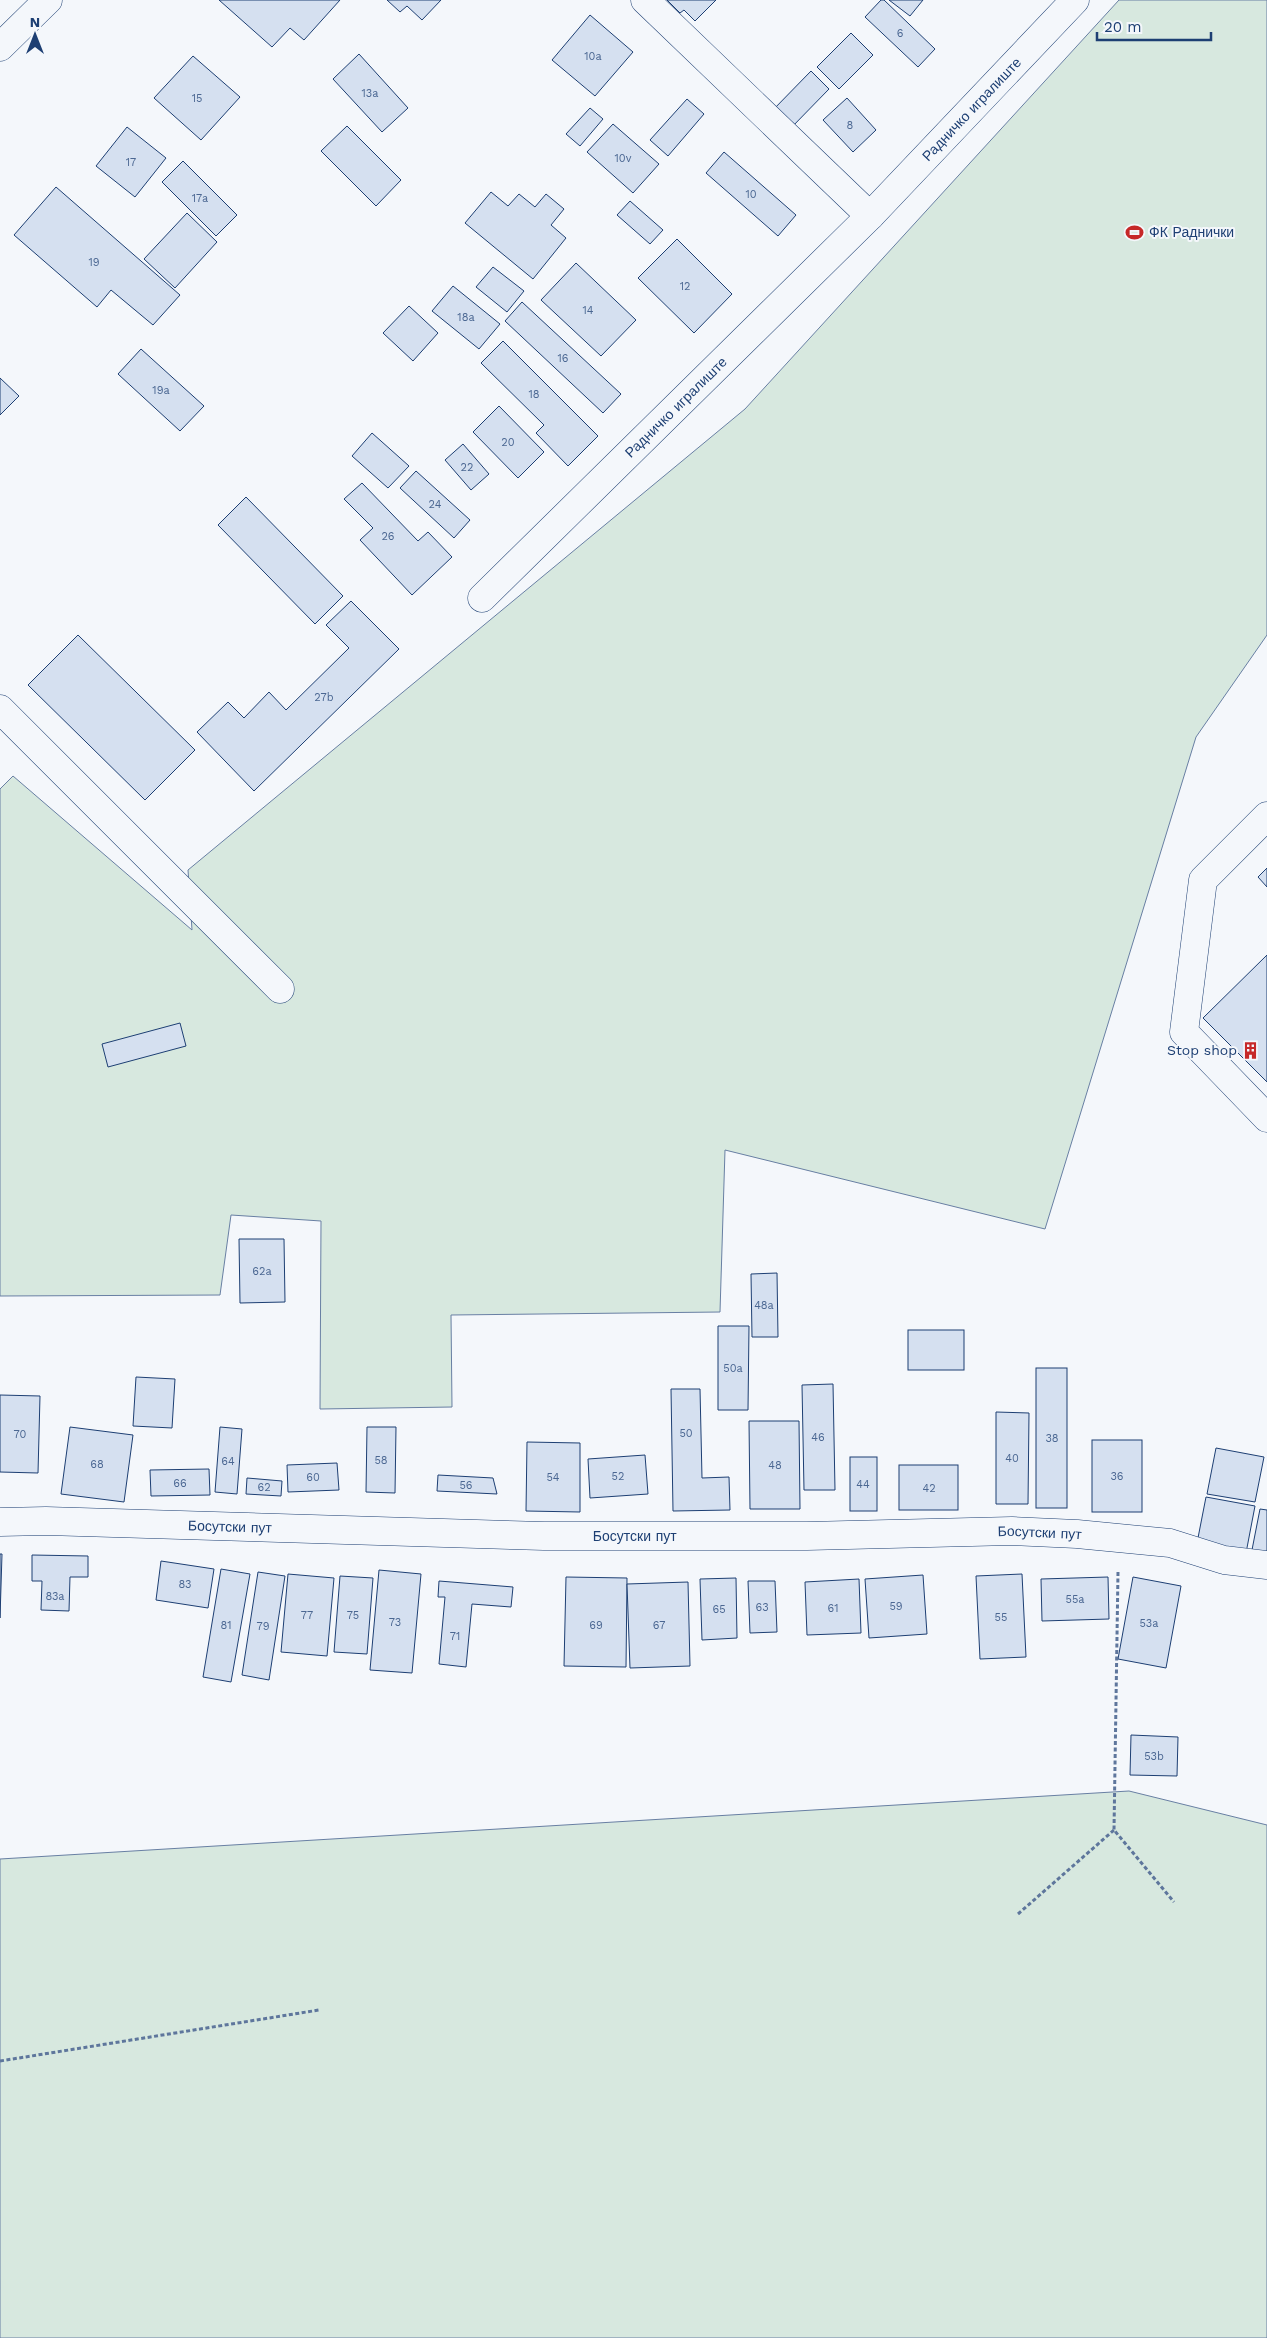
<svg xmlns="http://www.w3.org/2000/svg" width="1267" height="2338" font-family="'Work Sans',sans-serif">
<rect width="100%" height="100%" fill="#f4f7fb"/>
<g fill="#d7e8df" stroke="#687fa3">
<path d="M1119 0H1267V635L1196 737 1045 1229 725 1150 720 1312 451 1315 452 1407 320 1409 321 1221 231 1215 220 1295 0 1296V789L13 776 192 930 188 870 745 409Z"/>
<path d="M1129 1791 1267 1825V2338H0V1859Z"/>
</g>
<g fill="#d5e0f0" stroke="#1d3f73">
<path d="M219 0H340L304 40 290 28 272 47Z"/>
<path d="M387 0H441L422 20 407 6 400 12Z"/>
<path d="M667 0H716L695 21 684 10 680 13Z"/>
<path d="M881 0H884L935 49 918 67 865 17Z"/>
<path d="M889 0H923L910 16Z"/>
<path d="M590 15 633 52 595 96 552 60Z"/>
<path d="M851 33 873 55 839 89 817 67Z"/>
<path d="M359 54 408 108 382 132 333 79Z"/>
<path d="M193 56 240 97 201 140 154 98Z"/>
<path d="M811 71 829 89 789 130 771 112Z"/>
<path d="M847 98 876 130 853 152 823 120Z"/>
<path d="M687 99 704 114 668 156 650 140Z"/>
<path d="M590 108 603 119 580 146 566 134Z"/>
<path d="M613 124 659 164 633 193 587 152Z"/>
<path d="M347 126 401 180 376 206 321 151Z"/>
<path d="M127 127 166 158 135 197 96 166Z"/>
<path d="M724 152 796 215 778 236 706 173Z"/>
<path d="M183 161 237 215 216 236 162 182Z"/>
<path d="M56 187 180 295 153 325 111 290 97 307 14 235Z"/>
<path d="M491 192 508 206 519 194 535 207 546 194 564 209 551 225 566 238 533 279 465 223Z"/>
<path d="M630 201 663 230 650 244 617 215Z"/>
<path d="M187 213 217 242 175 288 144 259Z"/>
<path d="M677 239 732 294 694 333 638 278Z"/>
<path d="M576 263 636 320 601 356 541 300Z"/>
<path d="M493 267 524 291 507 312 476 287Z"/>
<path d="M453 286 500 324 479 349 432 311Z"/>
<path d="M522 302 621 394 603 413 505 321Z"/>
<path d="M409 306 438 333 413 361 383 333Z"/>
<path d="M503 341 598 436 568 466 536 433 544 425 481 363Z"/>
<path d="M141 349 204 406 180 431 118 374Z"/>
<path d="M0 378 19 396 0 415Z"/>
<path d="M499 406 544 452 518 478 473 432Z"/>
<path d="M372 433 409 466 388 488 352 456Z"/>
<path d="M463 444 489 474 471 490 445 460Z"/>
<path d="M416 471 470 520 454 538 400 488Z"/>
<path d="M362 483 418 541 428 532 452 557 412 595 360 540 373 528 344 499Z"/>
<path d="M246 497 343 596 315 624 218 525Z"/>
<path d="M351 601 399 649 254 791 197 732 228 702 244 718 269 692 286 710 349 648 326 625Z"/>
<path d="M78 635 195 750 145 800 28 685Z"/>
<path d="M1267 868V887L1258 877Z"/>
<path d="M1267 955V1082L1203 1018Z"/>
<path d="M180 1023 186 1046 108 1067 102 1044Z"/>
<path d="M239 1239H284L285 1302 240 1303Z"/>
<path d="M777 1273 778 1337H752L751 1274Z"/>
<path d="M718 1326H749L748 1410H718Z"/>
<rect x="908" y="1330" width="56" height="40"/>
<rect x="1036" y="1368" width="31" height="140"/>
<path d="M136 1377 175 1379 172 1428 133 1426Z"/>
<path d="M833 1384 835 1490H804L802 1385Z"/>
<path d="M671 1389H700L702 1478 729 1477 730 1510 673 1511Z"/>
<path d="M0 1395 40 1396 38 1473 0 1472Z"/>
<path d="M996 1412 1029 1413 1028 1504H996Z"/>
<path d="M749 1421H799L800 1509H750Z"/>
<path d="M70 1427 133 1435 124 1502 61 1494Z"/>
<path d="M220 1427 242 1429 237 1494 215 1492Z"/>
<path d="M367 1427H396L395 1493 366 1492Z"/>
<rect x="1092" y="1440" width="50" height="72"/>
<path d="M527 1442 580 1443V1512L526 1511Z"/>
<path d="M1216 1448 1264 1457 1255 1502 1207 1494Z"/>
<path d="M645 1455 648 1494 590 1498 588 1459Z"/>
<rect x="850" y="1457" width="27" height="54"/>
<path d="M337 1463 339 1490 288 1492 287 1465Z"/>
<rect x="899" y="1465" width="59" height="45"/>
<path d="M209 1469 210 1495 151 1496 150 1470Z"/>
<path d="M438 1475 493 1478 497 1494 437 1491Z"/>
<path d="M247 1478 282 1481 281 1496 246 1494Z"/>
<path d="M1206 1497 1255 1506 1246 1553 1197 1543Z"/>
<path d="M1260 1509 1267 1510V1558L1251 1555Z"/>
<path d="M0 1554H2L0 1618Z"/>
<path d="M32 1555 88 1556V1577H70L69 1611 41 1610 42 1581H32Z"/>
<path d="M161 1561 214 1569 208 1608 156 1600Z"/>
<path d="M221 1569 250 1574 231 1682 203 1677Z"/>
<path d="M379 1570 421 1574 412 1673 370 1670Z"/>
<path d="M258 1572 285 1576 269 1680 242 1675Z"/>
<path d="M288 1574 334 1578 327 1656 281 1652Z"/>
<path d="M1022 1574 1026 1657 980 1659 976 1576Z"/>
<path d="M923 1575 927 1634 869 1638 865 1579Z"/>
<path d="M340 1576 373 1578 367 1654 334 1652Z"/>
<path d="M566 1577 627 1578 626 1667 564 1666Z"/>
<path d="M1108 1577 1109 1619 1042 1621 1041 1579Z"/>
<path d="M1133 1577 1181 1586 1166 1668 1118 1659Z"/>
<path d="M736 1578 737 1638 702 1640 700 1579Z"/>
<path d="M859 1579 861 1633 807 1635 805 1582Z"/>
<path d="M439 1581 513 1587 511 1607 472 1604 466 1667 439 1664 445 1597H438Z"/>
<path d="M748 1581H775L777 1632 750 1633Z"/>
<path d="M688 1582 690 1666 630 1668 627 1584Z"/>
<path d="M1131 1735 1178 1737 1177 1776 1130 1775Z"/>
</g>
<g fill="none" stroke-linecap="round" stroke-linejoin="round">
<defs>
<g id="minor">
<path d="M645 0 870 216"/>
<path d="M0 47 48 0"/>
<path id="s1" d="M482 598 870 216 1075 0"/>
<path d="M0 709 280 989"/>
<path d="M1267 816 1203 880 1184 1032 1267 1118"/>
<path id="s2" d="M0 1522 46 1521 544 1536H807L1012 1531 1077 1534 1170 1543 1224 1560 1267 1565"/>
</g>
</defs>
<use href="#minor" stroke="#1d3f73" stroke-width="29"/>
<g stroke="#5e769c" stroke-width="3" stroke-dasharray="4 2.5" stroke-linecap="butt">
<path d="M1118 1572 1114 1830 1174 1902"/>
<path d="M1018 1914 1114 1830"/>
<path d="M0 2061 319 2010"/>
</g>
<use href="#minor" stroke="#f4f7fb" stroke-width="28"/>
</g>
<defs>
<symbol id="stadium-bare" viewBox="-9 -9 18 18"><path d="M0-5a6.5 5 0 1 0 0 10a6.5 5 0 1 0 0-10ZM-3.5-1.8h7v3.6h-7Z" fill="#c62828" stroke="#f4f7fb" stroke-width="2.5" paint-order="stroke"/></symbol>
<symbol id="building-bare" viewBox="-9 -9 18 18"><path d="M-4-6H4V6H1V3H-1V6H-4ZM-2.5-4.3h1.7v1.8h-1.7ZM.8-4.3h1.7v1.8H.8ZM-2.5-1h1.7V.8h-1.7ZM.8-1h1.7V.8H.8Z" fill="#c62828" stroke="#f4f7fb" stroke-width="2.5" paint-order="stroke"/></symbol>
</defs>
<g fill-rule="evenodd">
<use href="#stadium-bare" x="1122" y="220" width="25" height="25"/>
<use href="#building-bare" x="1238" y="1038" width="25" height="25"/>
</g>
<g text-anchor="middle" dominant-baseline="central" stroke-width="4" stroke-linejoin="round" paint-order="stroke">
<g font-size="11" fill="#4b6792">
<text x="900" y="33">6</text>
<text x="593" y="56">10a</text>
<text x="370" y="93">13a</text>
<text x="197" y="98">15</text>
<text x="850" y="125">8</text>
<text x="623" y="158">10v</text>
<text x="131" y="162">17</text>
<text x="751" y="194">10</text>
<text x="200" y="198">17a</text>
<text x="94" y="262">19</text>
<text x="685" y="286">12</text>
<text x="588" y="310">14</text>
<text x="466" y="317">18a</text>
<text x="563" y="358">16</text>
<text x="161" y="390">19a</text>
<text x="534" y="394">18</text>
<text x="508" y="442">20</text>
<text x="467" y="467">22</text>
<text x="435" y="504">24</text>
<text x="388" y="536">26</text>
<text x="324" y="697">27b</text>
<text x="262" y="1271">62a</text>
<text x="764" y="1305">48a</text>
<text x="733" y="1368">50a</text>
<text x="686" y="1433">50</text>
<text x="20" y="1434">70</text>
<text x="818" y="1437">46</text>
<text x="1052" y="1438">38</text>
<text x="1012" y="1458">40</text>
<text x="381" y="1460">58</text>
<text x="228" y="1461">64</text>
<text x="97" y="1464">68</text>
<text x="775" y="1465">48</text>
<text x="618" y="1476">52</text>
<text x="1117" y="1476">36</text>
<text x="313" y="1477">60</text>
<text x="553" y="1477">54</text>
<text x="180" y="1483">66</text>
<text x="863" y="1484">44</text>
<text x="466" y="1485">56</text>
<text x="264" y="1487">62</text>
<text x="929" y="1488">42</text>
<text x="185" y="1584">83</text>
<text x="55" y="1596">83a</text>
<text x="1075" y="1599">55a</text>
<text x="896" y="1606">59</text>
<text x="762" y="1607">63</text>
<text x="833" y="1608">61</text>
<text x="719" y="1609">65</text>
<text x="307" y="1615">77</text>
<text x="353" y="1615">75</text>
<text x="1001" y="1617">55</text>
<text x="395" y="1622">73</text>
<text x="1149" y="1623">53a</text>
<text x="226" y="1625">81</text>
<text x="596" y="1625">69</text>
<text x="659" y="1625">67</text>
<text x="263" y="1626">79</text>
<text x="455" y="1636">71</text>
<text x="1154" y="1756">53b</text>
</g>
<g font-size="14" fill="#1d3f73" stroke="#f4f7fb">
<text stroke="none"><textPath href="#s1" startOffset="692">Радничко игралиште</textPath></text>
<text stroke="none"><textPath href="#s1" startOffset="272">Радничко игралиште</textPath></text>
<text stroke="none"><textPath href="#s2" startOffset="230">Босутски пут</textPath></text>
<text stroke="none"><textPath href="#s2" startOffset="1040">Босутски пут</textPath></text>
<text stroke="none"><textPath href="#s2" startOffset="635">Босутски пут</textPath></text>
</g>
<g font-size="14" fill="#1d3f73" stroke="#f4f7fb" text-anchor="start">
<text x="1149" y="232">ФК Раднички</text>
<text x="1237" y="1050" text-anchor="end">Stop shop</text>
</g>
</g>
<g transform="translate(35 35)" stroke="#f4f7fb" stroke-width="4" paint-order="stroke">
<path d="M0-4L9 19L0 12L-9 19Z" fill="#1d3f73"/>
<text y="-8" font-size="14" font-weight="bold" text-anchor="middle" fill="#1d3f73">N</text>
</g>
<path d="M1097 32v8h114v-8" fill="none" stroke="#1d3f73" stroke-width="2.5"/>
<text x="1104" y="32" font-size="15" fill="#1d3f73" stroke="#f4f7fb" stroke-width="4" paint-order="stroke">20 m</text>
</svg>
